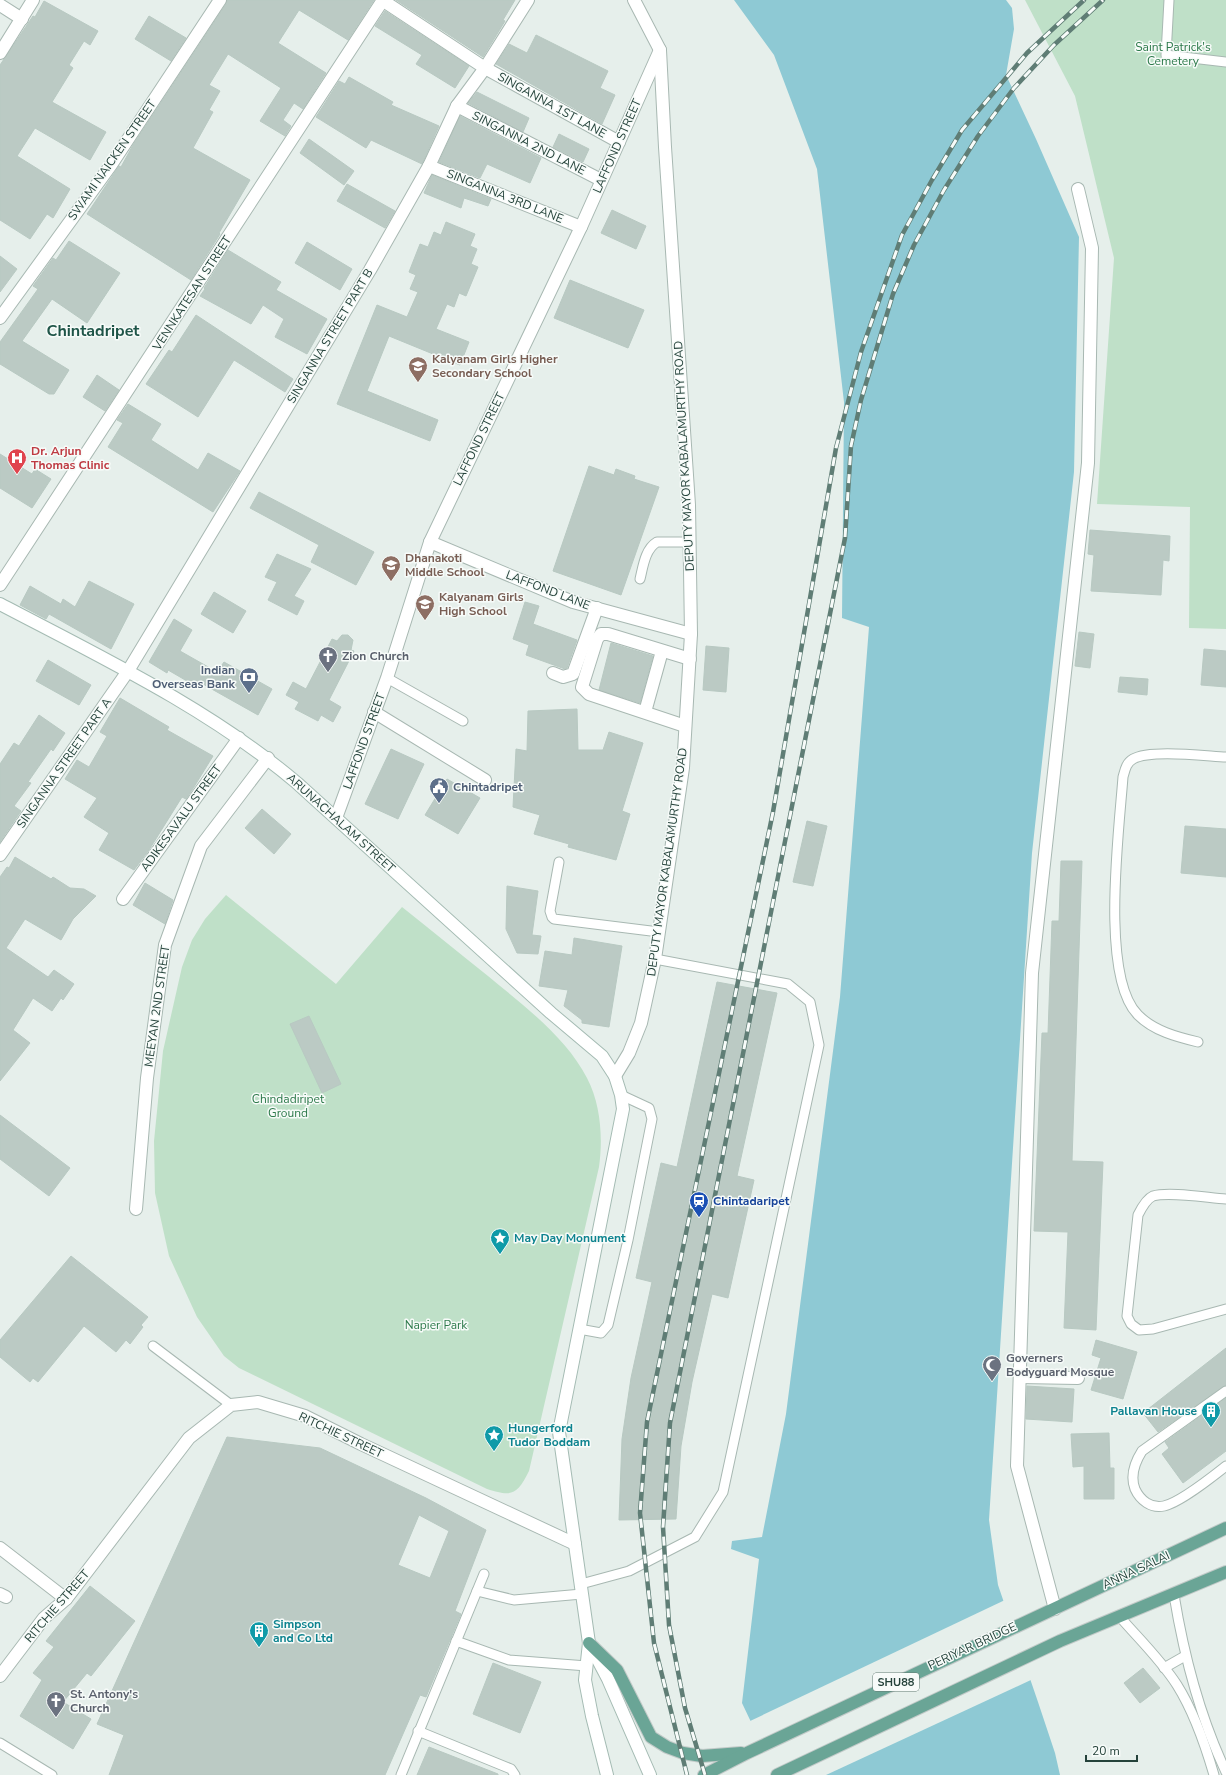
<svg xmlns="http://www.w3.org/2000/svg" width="1226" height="1775" font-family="'Nunito Sans',sans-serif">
<rect width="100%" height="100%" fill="#e6efeb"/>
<g fill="#bfe0c8">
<path d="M1025 0H1226V629L1189 628 1190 507 1097 504 1114 258 1075 96Z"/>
<path d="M226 895 336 984 402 907C431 930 459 953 488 976 523 1005 566 1037 587 1078 601 1105 603 1138 599 1167L529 1471C517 1495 512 1497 487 1489L239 1368 224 1356 197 1317 169 1256 155 1193 154 1141 163 1051 182 967 192 940 205 919Z"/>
</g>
<path fill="#8ec9d4" d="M734 0H1006L1012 8 1014 29 1006 75 1036 139 1079 237 1074 472 1032 853 989 1520 998 1585 1038 1702 1055 1753 1060 1775H776L742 1703 759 1559 731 1549 732 1541 762 1537 786 1414 840 997 869 627 842 618 844 402 817 169 774 55Z"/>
<path fill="#e6efeb" d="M1005 1600 1033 1679 826 1775H774L748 1722Z"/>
<g fill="#bbcac4" stroke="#b8c9c2" fill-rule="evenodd">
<path d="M227 0H374L348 40 299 10 278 43 326 73 303 109 294 103 283 120 291 126 285 136 260 121 281 88 228 54 209 85 220 91 209 110 213 112 193 148 250 180 219 233 220 234 215 242 191 280 87 214 119 166 121 167 133 145 226 4Z"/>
<path d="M396 0H515L503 20 505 21 483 57Z"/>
<path d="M44 1 98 31 90 45 84 41 69 65 73 68 52 102 106 132 90 160 35 128 17 156 70 189 53 218 47 214 30 239 0 220V65L33 16 35 17Z"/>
<path d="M385 11 469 66 455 88 416 64 422 55 375 26Z"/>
<path d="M149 16 186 38 171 61 135 39Z"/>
<path d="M536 35 608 71 600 88 615 95 602 124 496 64 509 44 527 53Z"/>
<path d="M349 77 393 102 391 105 439 126 422 164 371 140 366 148 316 117 339 81 345 84Z"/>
<path d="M477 92 529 118 523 132 468 103Z"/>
<path d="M460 116 541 158 530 183 487 164 480 178 439 162Z"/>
<path d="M559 134 589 149 583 162 553 147Z"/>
<path d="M309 139 354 171 344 185 300 153Z"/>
<path d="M432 175 491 199 488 206 464 198 461 208 424 193Z"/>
<path d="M347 184 395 211 385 228 337 201Z"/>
<path d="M612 210 646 226 636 249 601 233Z"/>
<path d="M446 222 475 234 470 246 477 249 471 264 478 267 466 296 459 293 454 307 447 304 436 329 469 342 460 365 389 336 367 391 438 420 430 441 337 404 377 305 407 317 418 292 410 289 416 275 409 272 420 244 428 247 434 232 441 235Z"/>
<path d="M69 241 120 273 87 323 52 299 22 341 69 370 54 394H49L0 364V342L38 289 33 286 53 258 56 260Z"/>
<path d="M307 242 352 269 340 290 295 263Z"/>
<path d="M228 250 281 282 276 290 327 319 307 354 275 337 284 319 263 305 251 324 200 296 205 289 204 288Z"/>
<path d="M0 256 17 269 0 292Z"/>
<path d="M570 280 644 310 628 348 554 318Z"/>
<path d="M196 315 293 379 285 392 234 360 198 417 146 384 169 350 172 352Z"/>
<path d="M97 375 119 390 105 411 83 397Z"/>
<path d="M128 404 161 424 151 440 198 470 208 453 240 471 213 512 108 447 123 423 117 420Z"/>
<path d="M0 454 32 474 35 469 51 479 32 508 0 488Z"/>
<path d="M589 466 614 475 616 469 635 476 634 479 659 487 621 595 553 571Z"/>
<path d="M259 492 374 552 356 585 311 562 319 545 250 508Z"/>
<path d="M1090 530 1170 536 1169 561 1163 560 1161 595 1091 591 1094 555 1088 554Z"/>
<path d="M277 554 311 569 294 596 304 601 297 615 268 600 277 582 265 577Z"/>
<path d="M89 581 134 604 111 649 49 614 46 619 20 605 30 586 61 604 63 599 75 607Z"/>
<path d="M214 592 246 611 233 633 201 614Z"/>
<path d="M525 602 539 606 533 624 577 640 567 668 565 669 526 655 529 645 513 639Z"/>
<path d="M174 619 192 630 180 651 217 672 224 662 272 689 258 715 201 683 199 688 168 670 167 673 149 662Z"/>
<path d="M1079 632 1094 634 1090 668 1075 666Z"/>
<path d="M342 635H348L353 640 351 650 354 651 329 700 341 707 333 722 321 715 318 721 295 709 299 702 286 695 293 682 306 689 332 639 337 641Z"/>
<path d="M611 643 653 656 640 703 599 690Z"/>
<path d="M706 646 729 648 726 692 703 690Z"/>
<path d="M1204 649 1226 651V687L1201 685Z"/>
<path d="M48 660 91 685 79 705 36 681Z"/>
<path d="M1120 677 1148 679 1147 695 1118 692Z"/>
<path d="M120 698 169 727 167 730 213 756 194 787 186 799 182 797 149 850 134 870 99 850 109 833 84 817 97 798 65 779 77 760 89 767 107 736 100 732Z"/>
<path d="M577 709 578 750H603L609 732 643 743 622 811 630 814 616 860 568 847 569 844 534 834 540 815 513 807 516 749 527 751 528 711Z"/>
<path d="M39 715 65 733 53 751 51 749 28 782 31 783 14 806 21 811 0 842V764L14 743 19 746Z"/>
<path d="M391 749 424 764 398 819 365 804Z"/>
<path d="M447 779 480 798 458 834 425 815Z"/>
<path d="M262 809 291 834 274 854 245 828Z"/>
<path d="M807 821 827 826 813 886 793 882Z"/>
<path d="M1185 826 1226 829V877L1181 873Z"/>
<path d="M15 857 51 879 53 877 70 888 84 889 96 896 73 919 61 940 25 919 6 948 48 977 54 970 74 984 63 1000 61 998 52 1011 33 998 13 1030 30 1043 0 1081V877L7 867 9 868Z"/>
<path d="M1061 861H1082L1072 1161 1103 1162 1096 1330 1064 1328 1068 1232 1034 1231 1042 1033H1048L1052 921H1059Z"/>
<path d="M145 883 173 900 165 924 133 905Z"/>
<path d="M507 886 538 891 532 935 541 936 538 954 517 953 506 929Z"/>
<path d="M574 938 622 946 609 1027 582 1023V1020L564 1006 568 990 539 986 545 951 572 955Z"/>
<path d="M717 982 777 993 737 1176 754 1180 728 1298 712 1294 692 1382 681 1446 676 1519 619 1520 622 1439 631 1378 652 1282 636 1278 661 1163 677 1167Z"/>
<path d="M309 1016 341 1084 322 1093 290 1024Z"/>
<path d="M0 1115 70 1168 49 1196 0 1159Z"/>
<path d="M71 1256 148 1317 141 1325 143 1327 130 1344 126 1340 116 1352 84 1326 38 1382 33 1378 30 1382 0 1357V1340Z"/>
<path d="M1096 1340 1137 1352 1123 1399 1091 1390 1101 1358 1092 1355Z"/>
<path d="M1226 1348V1385L1158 1432 1143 1413Z"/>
<path d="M1027 1386 1074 1389 1072 1422 1026 1419Z"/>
<path d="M1226 1398V1451L1183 1483 1162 1454 1169 1448 1165 1442Z"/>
<path d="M1109 1433 1110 1468H1114V1499H1084V1466L1073 1467 1071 1434Z"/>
<path d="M227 1437 320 1448 426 1498 486 1530 455 1611 461 1614 426 1697 420 1695 385 1775H109L124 1735 97 1724ZM419 1515 449 1531 430 1578 398 1565Z"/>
<path d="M90 1586 135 1621 91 1676 87 1673 63 1702 91 1719 73 1749 20 1716 42 1680 33 1673 54 1647 46 1641Z"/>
<path d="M493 1663 541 1682 520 1733 473 1714Z"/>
<path d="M1143 1668 1160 1688 1140 1703 1124 1683Z"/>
<path d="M429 1747 498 1774V1775H417Z"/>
</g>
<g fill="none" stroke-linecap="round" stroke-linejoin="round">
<defs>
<g id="service">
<path d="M1169 0 1166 55 1226 62"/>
<path d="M640 579C643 567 645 549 657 542H690"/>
<path d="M387 678 463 721"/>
<path d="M559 862 550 911 552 917 554 919 659 932"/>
<path d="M1198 1042C1177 1037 1154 1031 1138 1015 1100 977 1119 831 1123 777 1125 770 1126 763 1133 759 1150 749 1205 756 1226 757"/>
<path d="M1226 1199C1209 1198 1169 1191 1153 1196 1146 1199 1141 1209 1138 1215L1127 1316 1131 1324 1139 1330 1153 1329 1226 1309"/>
<path d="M579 1329 601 1333 608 1325 628 1240 652 1119 649 1108 621 1095"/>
<path d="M153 1346 231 1405"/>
<path d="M1226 1391 1142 1451C1135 1462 1130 1476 1135 1489 1140 1500 1151 1509 1164 1506 1181 1502 1212 1477 1226 1466"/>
<path d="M581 1584 629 1571 695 1537 723 1492 819 1045 810 1002 788 984 655 959"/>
<path d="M477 1591 514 1600 582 1594"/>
<path d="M1174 1595C1184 1656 1199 1715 1226 1772"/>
<path d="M1120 1617C1139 1639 1161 1660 1177 1685 1194 1712 1205 1744 1214 1775"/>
<path d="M456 1641 509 1660 587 1666"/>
<path d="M1164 1668 1185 1656"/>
<path d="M418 1731 511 1769 515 1775"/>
<path d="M0 1743 52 1775"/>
<path d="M401 1775 484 1574"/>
</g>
<g id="minor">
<path d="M382 0 485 68 619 142"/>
<path d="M0 5 22 19"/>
<path d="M457 106 601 180"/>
<path d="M429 166 581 227"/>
<path d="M0 318 111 165 220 0"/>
<path d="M430 542 573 602 691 634"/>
<path d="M0 585 383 0"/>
<path d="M553 673 563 677 573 674 597 608"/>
<path d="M374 712 485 780"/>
<path d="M645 712 662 651"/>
<path d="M685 726 589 694 582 687 597 639 601 634H608L690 659"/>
<path d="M336 818 387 678 430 542 581 227 660 50"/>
<path d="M0 855 128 671 370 270 429 166 457 106 485 68 528 0"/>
<path d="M123 899 239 738"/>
<path d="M136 1209 147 1078 165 945 201 846 268 758"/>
<path d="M1020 1377 1078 1378"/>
<path d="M0 1548 66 1599"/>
<path d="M0 1594 6 1597"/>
<path d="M1055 1609 1017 1466 1032 973 1088 463 1092 248 1078 189"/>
<path d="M0 1676 44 1618 66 1599 189 1438 231 1405 258 1402 305 1416 361 1444 575 1544"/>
</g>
<g id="tertiary">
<path d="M0 53 33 0"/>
<path d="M615 1076 629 1053 641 1023 655 959 683 768 691 634 689 505 665 147 660 50 634 0"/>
</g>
<g id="secondary">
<path d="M0 604C101 657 210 709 297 783L551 1013 602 1056 615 1076 621 1095 623 1109 559 1432 589 1643 608 1679 650 1775"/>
<path d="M589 1643 585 1680 592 1716 607 1775"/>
</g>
<g id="primary">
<path d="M589 1643 617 1670 651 1737 667 1747 683 1753 702 1756 741 1753"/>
<path d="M704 1775 747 1753 1226 1528"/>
<path d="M777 1775 1060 1641 1226 1572"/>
</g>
</defs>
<use href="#service" stroke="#a8b8b2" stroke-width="11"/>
<use href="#minor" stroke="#a8b8b2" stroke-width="14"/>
<use href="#tertiary" stroke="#a8b8b2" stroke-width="14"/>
<use href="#secondary" stroke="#a4bbb3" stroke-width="14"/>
<use href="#primary" stroke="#c2cac8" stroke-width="14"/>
<use href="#service" stroke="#fff" stroke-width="9"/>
<use href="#minor" stroke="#fff" stroke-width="12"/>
<use href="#tertiary" stroke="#fff" stroke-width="12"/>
<use href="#secondary" stroke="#fff" stroke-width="12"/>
<use href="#primary" stroke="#6aa596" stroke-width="12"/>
<defs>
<g id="rail">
<path d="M687 1775 654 1643 640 1513 647 1422 773 812 836 448 861 352 902 235 932 180 962 130 1027 53 1084 0"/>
<path d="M705 1775 685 1708 669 1625 663 1527 670 1423 845 538 851 446 861 400 893 294 914 245 944 190 978 136 1014 88 1054 45 1103 0"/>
</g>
</defs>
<use href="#rail" stroke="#5f7d75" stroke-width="4.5"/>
<use href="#rail" stroke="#f7fbf9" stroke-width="3" stroke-dasharray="9" stroke-linecap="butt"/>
</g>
<defs>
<symbol id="school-pin" viewBox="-11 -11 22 30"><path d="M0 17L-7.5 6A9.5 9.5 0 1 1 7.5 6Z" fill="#8d6e63" stroke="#f7fbf9"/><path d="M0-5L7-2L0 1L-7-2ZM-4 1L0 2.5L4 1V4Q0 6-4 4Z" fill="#fff"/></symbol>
<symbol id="hospital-pin" viewBox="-11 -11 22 30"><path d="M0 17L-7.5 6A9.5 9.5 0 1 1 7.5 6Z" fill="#e0444e" stroke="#f7fbf9"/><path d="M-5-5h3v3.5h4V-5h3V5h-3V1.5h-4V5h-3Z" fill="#fff"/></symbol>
<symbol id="church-pin" viewBox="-11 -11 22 30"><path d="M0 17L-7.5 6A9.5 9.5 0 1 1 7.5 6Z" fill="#6b7280" stroke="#f7fbf9"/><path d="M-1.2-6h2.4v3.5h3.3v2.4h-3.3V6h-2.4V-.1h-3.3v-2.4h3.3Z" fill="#fff"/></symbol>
<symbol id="bank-pin" viewBox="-11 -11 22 30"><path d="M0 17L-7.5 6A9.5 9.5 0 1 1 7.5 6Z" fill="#5c6f8a" stroke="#f7fbf9"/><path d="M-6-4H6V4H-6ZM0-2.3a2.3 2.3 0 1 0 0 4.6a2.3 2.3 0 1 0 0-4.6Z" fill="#fff"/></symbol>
<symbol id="civic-pin" viewBox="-11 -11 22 30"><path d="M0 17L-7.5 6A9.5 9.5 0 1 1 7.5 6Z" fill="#5c6f8a" stroke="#f7fbf9"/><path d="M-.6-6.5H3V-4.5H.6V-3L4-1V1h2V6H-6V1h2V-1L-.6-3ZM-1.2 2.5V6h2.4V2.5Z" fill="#fff"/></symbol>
<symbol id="station-pin" viewBox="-11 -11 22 30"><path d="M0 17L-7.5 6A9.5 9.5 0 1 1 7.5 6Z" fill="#1a4fb4" stroke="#f7fbf9"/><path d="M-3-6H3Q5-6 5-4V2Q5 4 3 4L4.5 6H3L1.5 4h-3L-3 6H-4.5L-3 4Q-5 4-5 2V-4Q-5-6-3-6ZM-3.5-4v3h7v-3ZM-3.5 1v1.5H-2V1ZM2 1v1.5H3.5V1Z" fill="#fff"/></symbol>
<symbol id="sight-pin" viewBox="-11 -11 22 30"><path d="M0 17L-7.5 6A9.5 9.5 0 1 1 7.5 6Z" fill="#0f9aa8" stroke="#f7fbf9"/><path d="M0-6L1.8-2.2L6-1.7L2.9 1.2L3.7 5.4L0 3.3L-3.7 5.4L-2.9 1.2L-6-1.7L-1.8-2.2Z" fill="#fff"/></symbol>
<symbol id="mosque-pin" viewBox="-11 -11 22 30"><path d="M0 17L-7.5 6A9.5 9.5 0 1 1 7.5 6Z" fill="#6b7280" stroke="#f7fbf9"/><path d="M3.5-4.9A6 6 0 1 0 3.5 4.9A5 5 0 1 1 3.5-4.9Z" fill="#fff"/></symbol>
<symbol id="building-pin" viewBox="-11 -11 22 30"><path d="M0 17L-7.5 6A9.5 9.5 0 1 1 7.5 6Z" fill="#0f9aa8" stroke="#f7fbf9"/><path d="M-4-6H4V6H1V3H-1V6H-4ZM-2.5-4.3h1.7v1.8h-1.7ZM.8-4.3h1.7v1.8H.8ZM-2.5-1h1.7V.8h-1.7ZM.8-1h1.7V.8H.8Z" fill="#fff"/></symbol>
</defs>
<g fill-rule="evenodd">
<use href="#school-pin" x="407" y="355" width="22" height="30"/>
<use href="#hospital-pin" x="6" y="447" width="22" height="30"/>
<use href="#school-pin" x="380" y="554" width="22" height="30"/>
<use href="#school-pin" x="414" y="593" width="22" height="30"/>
<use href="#church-pin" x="317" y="645" width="22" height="30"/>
<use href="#bank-pin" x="238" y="666" width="22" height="30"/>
<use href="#civic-pin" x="428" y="776" width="22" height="30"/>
<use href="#station-pin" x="688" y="1190" width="22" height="30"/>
<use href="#sight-pin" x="489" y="1227" width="22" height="30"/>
<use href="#mosque-pin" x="981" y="1354" width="22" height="30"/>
<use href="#building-pin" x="1200" y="1400" width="22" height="30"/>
<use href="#sight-pin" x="483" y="1424" width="22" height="30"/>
<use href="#building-pin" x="248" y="1620" width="22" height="30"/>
<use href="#church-pin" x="45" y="1690" width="22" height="30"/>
</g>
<g text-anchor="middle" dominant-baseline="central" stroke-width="3" stroke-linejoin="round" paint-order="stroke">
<rect fill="#f7fbf9" stroke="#637a73" stroke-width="1" x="873" y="1673" width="46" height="18" rx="3"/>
<g font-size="11" font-weight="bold" fill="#24423a">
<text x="896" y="1682">SHU88</text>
</g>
<g font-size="12" fill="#2d7a4b" stroke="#f7fbf9">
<text x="1173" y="47">Saint Patrick's<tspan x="1173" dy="14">Cemetery</tspan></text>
<text x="288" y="1099">Chindadiripet<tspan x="288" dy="14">Ground</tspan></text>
<text x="436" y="1325">Napier Park</text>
</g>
<g font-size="12" fill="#24423a" stroke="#f7fbf9">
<text transform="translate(552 105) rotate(29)">SINGANNA 1ST LANE</text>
<text transform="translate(529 143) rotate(27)">SINGANNA 2ND LANE</text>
<text transform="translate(617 146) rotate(-66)">LAFFOND STREET</text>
<text transform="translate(112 160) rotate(-55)">SWAMI NAICKEN STREET</text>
<text transform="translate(505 196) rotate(22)">SINGANNA 3RD LANE</text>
<text transform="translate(192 293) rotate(-57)">VENNKATESAN STREET</text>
<text transform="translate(330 336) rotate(-59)">SINGANNA STREET PART B</text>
<text transform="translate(479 439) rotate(-64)">LAFFOND STREET</text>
<text transform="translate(684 456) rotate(-93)">DEPUTY MAYOR KABALAMURTHY ROAD</text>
<text transform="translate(548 590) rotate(21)">LAFFOND LANE</text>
<text transform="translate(364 741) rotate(-70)">LAFFOND STREET</text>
<text transform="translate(64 763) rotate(-55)">SINGANNA STREET PART A</text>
<text transform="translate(181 818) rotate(-54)">ADIKESAVALU STREET</text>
<text transform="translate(341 823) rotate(42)">ARUNACHALAM STREET</text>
<text transform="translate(667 862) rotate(-82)">DEPUTY MAYOR KABALAMURTHY ROAD</text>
<text transform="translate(157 1006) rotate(-82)">MEEYAN 2ND STREET</text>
<text transform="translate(341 1435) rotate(25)">RITCHIE STREET</text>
<text transform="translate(1136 1570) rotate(-25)">ANNA SALAI</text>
<text transform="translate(57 1606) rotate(-49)">RITCHIE STREET</text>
<text transform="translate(972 1646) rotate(-25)">PERIYAR BRIDGE</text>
</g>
<g font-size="12" font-weight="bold" fill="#785e54" stroke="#f7fbf9" text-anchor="start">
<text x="432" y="359">Kalyanam Girls Higher<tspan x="432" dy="14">Secondary School</tspan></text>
<text x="405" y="558">Dhanakoti<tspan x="405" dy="14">Middle School</tspan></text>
<text x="439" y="597">Kalyanam Girls<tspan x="439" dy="14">High School</tspan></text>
</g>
<g font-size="12" font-weight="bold" fill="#be3a42" stroke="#f7fbf9" text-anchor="start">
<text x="31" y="451">Dr. Arjun<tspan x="31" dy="14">Thomas Clinic</tspan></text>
</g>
<g font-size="12" font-weight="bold" fill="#5b616d" stroke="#f7fbf9" text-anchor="start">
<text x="342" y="656">Zion Church</text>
<text x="1006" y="1358">Governers<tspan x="1006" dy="14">Bodyguard Mosque</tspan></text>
<text x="70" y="1694">St. Antony's<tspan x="70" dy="14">Church</tspan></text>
</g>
<g font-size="12" font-weight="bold" fill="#4e5e75" stroke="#f7fbf9" text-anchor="end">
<text x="235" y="670">Indian<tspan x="235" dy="14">Overseas Bank</tspan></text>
<text x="453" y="787" text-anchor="start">Chintadripet</text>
</g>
<g font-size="12" font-weight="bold" fill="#164399" stroke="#f7fbf9" text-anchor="start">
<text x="713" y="1201">Chintadaripet</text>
</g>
<g font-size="12" font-weight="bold" fill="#0d838f" stroke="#f7fbf9" text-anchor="start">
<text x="514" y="1238">May Day Monument</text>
<text x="1197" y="1411" text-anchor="end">Pallavan House</text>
<text x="508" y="1428">Hungerford<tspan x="508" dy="14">Tudor Boddam</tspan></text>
<text x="273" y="1624">Simpson<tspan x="273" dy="14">and Co Ltd</tspan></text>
</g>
<g font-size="16" font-weight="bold" fill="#1f5548" stroke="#f7fbf9">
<text x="93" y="331">Chintadripet</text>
</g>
</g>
<path d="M1086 1755v6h51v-6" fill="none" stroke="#24423a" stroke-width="2"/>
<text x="1092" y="1755" font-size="12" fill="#24423a" stroke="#f7fbf9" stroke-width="3" paint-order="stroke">20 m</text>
</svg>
